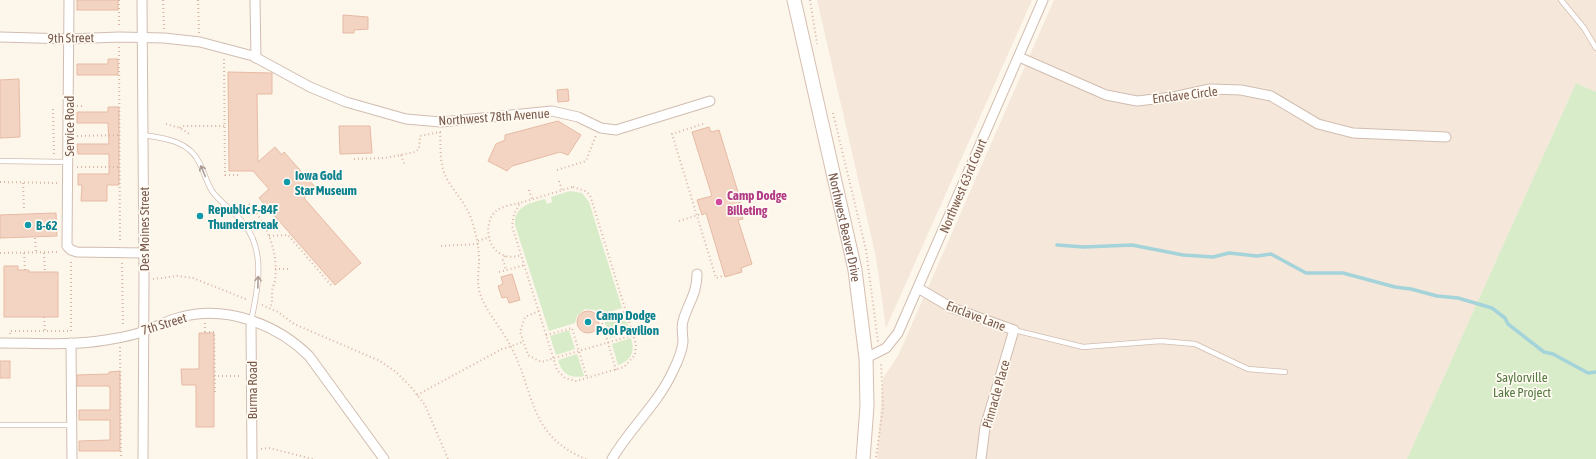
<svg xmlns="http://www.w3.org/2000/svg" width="1596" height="459" font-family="'Asap Condensed',sans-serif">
<rect width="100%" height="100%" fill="#fdf6eb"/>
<g fill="#f5e7da">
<path d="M817 0H1032L886 328 876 257Z"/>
<path d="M1054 0H1596V92L1576 83 1407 459H877L883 378 898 356Z"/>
</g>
<g fill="#d8ecc9">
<path d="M1576 83 1596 92V459H1407Z"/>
<path d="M570 191 582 193 589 202 622 308 599 315 595 310 585 309 577 316 575 323 549 331 515 225C514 206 530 203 545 199L547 204 552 202 551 197Z"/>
<path d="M624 314 630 332 610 338 604 320Z"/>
<path d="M569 330 575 349 556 355 550 336Z"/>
<path d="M631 338C635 351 632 360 618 365L612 344Z"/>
<path d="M577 354 584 376C570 379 562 374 558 360Z"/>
</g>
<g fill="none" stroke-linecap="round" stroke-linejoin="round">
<path stroke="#a5d3da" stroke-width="3.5" d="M1057 245 1084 247 1132 245 1183 255 1213 257 1229 253 1257 256 1271 254 1306 273H1343L1395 287 1411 289 1437 296 1458 298 1492 308 1505 318 1508 324 1544 352 1553 354 1588 373 1596 372"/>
</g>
<g fill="#f3d4c3" stroke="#e6baa3">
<rect x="77" y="0" width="41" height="10"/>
<path d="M343 15 368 17V29L354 30V33H343Z"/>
<path d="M108 59H118V75H77V64H108Z"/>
<path d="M228 72 272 73V94H257L258 162 275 147 282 155 284 152 316 188 304 198 361 263 335 285 259 198 269 189 253 171H229Z"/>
<path d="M19 79 20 137 0 138V80Z"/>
<path d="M568 89 569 101 558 102 557 90Z"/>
<path d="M108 107H119V185H107V201H81L82 185H78V174H109V154H78L77 144H109L108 123H77V112H108Z"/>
<path d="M558 121 581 135 568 155 560 152 512 166 507 171 488 161 496 144 505 140V135Z"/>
<path d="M339 126H370L372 153 340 154Z"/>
<path d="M709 127 711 132 719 130 741 202 738 203 743 219 738 220 752 264 741 268 742 272 725 277 706 213 702 215 697 200 712 196 692 132Z"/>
<path d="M56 213 57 236 0 238V215Z"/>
<path d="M4 266H18V270H29V272H58V317H4Z"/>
<path d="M512 274 520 300 509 303 507 297 502 298 498 286 503 284 501 277Z"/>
<circle cx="588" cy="322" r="11"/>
<path d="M199 333H214V427H196V385H182L181 369H199Z"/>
<rect x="0" y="361" width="10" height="17"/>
<path d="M120 371V451H79V441L110 440V420H79V410H110V389L109 386H77V375L109 374V372Z"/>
</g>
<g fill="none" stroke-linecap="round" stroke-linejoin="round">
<defs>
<g id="lane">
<path d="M1561 0 1584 28 1596 48"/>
<path d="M143 135C165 138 190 141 200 164 204 172 207 183 212 191 221 204 235 211 244 224 266 251 258 289 251 321"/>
<path d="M0 161 68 162"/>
<path d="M1014 330 1083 347 1161 341 1195 344 1248 369 1285 372"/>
<path d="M0 425H72"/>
</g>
<g id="street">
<path d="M69 0 67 246 71 250 77 252 144 253"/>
<path d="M142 0 144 280 143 459"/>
<path d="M255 0 256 58"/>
<path d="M0 37 69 39 119 37 164 38 200 42 253 56 310 87 346 102 406 119 441 122 552 111 578 117 601 128 616 130 710 101"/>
<path d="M1019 57 1106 95 1137 101 1173 97 1210 89 1241 90 1271 96 1318 124 1353 133 1446 137"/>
<path d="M918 288 952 308 1014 330 985 427 981 459"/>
<path d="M251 321 252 459"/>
<path d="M0 343C35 343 71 346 106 340 118 338 133 336 144 331 157 327 168 320 181 317 226 305 277 324 309 356L384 459"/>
<path d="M71 343 72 459"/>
<path d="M866 358 886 348 898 333 1043 0"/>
<path d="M612 459C630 428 658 404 673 371 677 363 682 351 683 342 683 335 681 328 683 321 688 303 697 294 697 274"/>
</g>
<g id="secondary">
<path id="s1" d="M794 0 855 270 866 358 867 406 863 459"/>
</g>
</defs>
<use href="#lane" stroke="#d1bdb0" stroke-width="6"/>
<use href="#street" stroke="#d1bdb0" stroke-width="11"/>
<use href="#secondary" stroke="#d6bfb0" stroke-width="15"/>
<g stroke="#d9b7a5" stroke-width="2" stroke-dasharray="1 3" stroke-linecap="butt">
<path d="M119 0V27"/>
<path d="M163 0 164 29"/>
<path d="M198 0 199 33"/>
<path d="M810 0 817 44"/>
<path d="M119 47 120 243"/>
<path d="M224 59 225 175H239"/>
<path d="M77 106H84"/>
<path d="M53 109 54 154"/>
<path d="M833 113 866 250 878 342"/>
<path d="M166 124 180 128 191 135"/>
<path d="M703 124 672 134 716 278 725 275"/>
<path d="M180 128 182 126H225"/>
<path d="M77 136 120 135"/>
<path d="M401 155 405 166"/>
<path d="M354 159 385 158 415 152 419 149 420 136 440 132C441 147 439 163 446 177 454 193 466 202 472 221 476 234 479 246 479 260 479 270 477 280 479 290 484 310 501 327 510 345 536 393 527 435 586 459"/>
<path d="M77 167H120"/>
<path d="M557 170 586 161 596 135"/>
<path d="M559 181 562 190"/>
<path d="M0 182 59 183"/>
<path d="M23 183 24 209"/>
<path d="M573 187 585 191 590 195 636 344 635 355 624 367 576 381 565 378 557 370 512 226 514 214 520 203Z"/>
<path d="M529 190 532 199"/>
<path d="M519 203C512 205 502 206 496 211 484 221 486 247 501 254 508 258 514 257 522 255"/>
<path d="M249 204C267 223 279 253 275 281 274 284 273 287 272 290 272 297 273 301 270 308"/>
<path d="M679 221 701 214"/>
<path d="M269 236 288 235 331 285"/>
<path d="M35 238 36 253"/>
<path d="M478 241 490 237"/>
<path d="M441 246 478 244"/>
<path d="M0 253 59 252"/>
<path d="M24 253 25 270"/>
<path d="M44 253 45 272"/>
<path d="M505 256 503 260 506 270"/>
<path d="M122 263 123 327"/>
<path d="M275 269H288"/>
<path d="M499 272 525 265"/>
<path d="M153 279 177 276 193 278 248 300"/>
<path d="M262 305 278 312 294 324 380 361 396 372 411 387 425 405 448 459"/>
<path d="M539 311 525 317 520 332 528 355 541 362 634 335"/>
<path d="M44 317 45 331"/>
<path d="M205 323V333"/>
<path d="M205 332H214L215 394"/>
<path d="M10 334V331H71V261"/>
<path d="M546 335 572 328 587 378"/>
<path d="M120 347 121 459"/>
<path d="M616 370 601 319 627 311"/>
<path d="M214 376H241"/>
<path d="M417 395 502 349 523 342"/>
<path d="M261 449 269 448 313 459"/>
<path d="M876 457 883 408 881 362"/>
</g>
<use href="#lane" stroke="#fff" stroke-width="4.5"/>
<use href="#street" stroke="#fff" stroke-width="9"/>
<use href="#secondary" stroke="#fff" stroke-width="13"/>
</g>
<defs><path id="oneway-shaft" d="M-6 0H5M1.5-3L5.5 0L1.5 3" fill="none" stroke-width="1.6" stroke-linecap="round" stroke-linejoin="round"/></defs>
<g stroke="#af9d94">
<use href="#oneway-shaft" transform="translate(203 171) rotate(-113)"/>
<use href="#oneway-shaft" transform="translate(258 282) rotate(-88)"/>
</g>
<g fill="#0f9aa8" stroke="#fffaf2" stroke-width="1.5">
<circle cx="287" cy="182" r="4"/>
<circle cx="200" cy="216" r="4"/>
<circle cx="28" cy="225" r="4"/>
<circle cx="588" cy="322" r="4"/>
</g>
<circle fill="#d1479c" stroke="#fffaf2" stroke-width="1.5" cx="719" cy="202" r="4"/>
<g text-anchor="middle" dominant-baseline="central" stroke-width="3.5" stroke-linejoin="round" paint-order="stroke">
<g font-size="13" fill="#7a5b4d" stroke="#fffaf2">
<text transform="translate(71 38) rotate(-1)">9th Street</text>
<text transform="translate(1185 95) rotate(-7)">Enclave Circle</text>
<text transform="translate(494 117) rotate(-4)">Northwest 78th Avenue</text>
<text transform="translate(69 126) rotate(-90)">Service Road</text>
<text transform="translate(963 186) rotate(-67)">Northwest 63rd Court</text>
<text stroke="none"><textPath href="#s1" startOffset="233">Northwest Beaver Drive</textPath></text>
<text transform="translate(144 229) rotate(-90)">Des Moines Street</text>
<text transform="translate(976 316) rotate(21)">Enclave Lane</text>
<text transform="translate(164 324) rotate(-17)">7th Street</text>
<text transform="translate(252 390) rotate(-90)">Burma Road</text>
<text transform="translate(996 394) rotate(-74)">Pinnacle Place</text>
</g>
<g font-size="13" font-weight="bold" fill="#0d838f" stroke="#fffaf2" text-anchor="start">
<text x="295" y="175">Iowa Gold<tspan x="295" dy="15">Star Museum</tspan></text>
<text x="208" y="209">Republic F-84F<tspan x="208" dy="15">Thunderstreak</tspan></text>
<text x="36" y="225">B-62</text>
<text x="596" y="315">Camp Dodge<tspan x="596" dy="15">Pool Pavilion</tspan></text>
</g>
<g font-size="13" font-weight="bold" fill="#b23c85" stroke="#fffaf2" text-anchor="start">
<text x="727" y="195">Camp Dodge<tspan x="727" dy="15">Billeting</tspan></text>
</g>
<g font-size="13" fill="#547941" stroke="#fffaf2">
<text x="1522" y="377">Saylorville<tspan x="1522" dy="15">Lake Project</tspan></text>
</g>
</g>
</svg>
